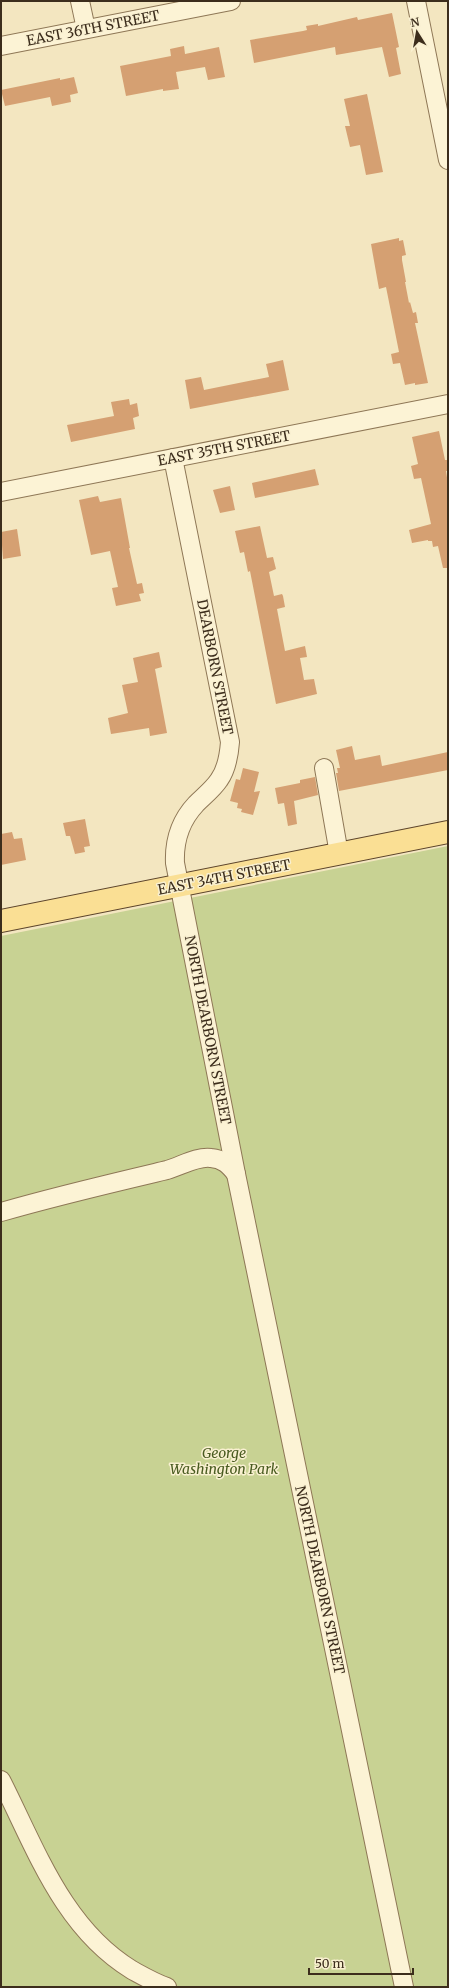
<svg xmlns="http://www.w3.org/2000/svg" width="449" height="1988" font-family="Merriweather,serif">
<rect width="100%" height="100%" fill="#f3e6c0"/>
<path fill="#c8d293" d="M448 846V1987H1V936Z"/>
<g fill="#d5a072">
<path d="M392 13 399 47 396 48 401 74 389 77 382 47 336 55 335 47 254 63 250 40 303 31 307 30 306 26 318 24V26L357 17 358 20Z"/>
<path d="M184 46 185 54 219 47 225 77 208 80 205 67 176 72 179 89 163 91V89L126 96 120 66 171 56 170 49Z"/>
<path d="M74 77 78 93 70 95 71 102 52 106 50 97 5 106 1 90 60 78V80Z"/>
<path d="M367 94 383 172 366 175 360 145 350 147 345 126H350L344 99Z"/>
<path d="M399 238V241L403 240 406 255 402 256V260L406 282H405L409 303 410 302 413 313 416 312 418 323H415L428 383 415 385V383L405 385 400 363 393 364 391 354 399 352 386 287 379 289 371 244Z"/>
<path d="M283 360 289 390 190 409 185 380 201 377 204 390 269 377 266 364Z"/>
<path d="M129 399 130 405 137 403 139 416 133 418 135 429 71 442 67 425 114 416 111 402Z"/>
<path d="M439 431 445 460H448V471H446L448 484V568H443L438 546 433 547 432 541H428V540L412 543 409 530 431 524 421 478 414 479 411 466 418 464 412 437Z"/>
<path d="M315 469 319 485 255 498 252 483Z"/>
<path d="M230 486 235 510 220 513 213 490Z"/>
<path d="M98 496 100 502 121 498 130 548H129L137 584 142 583 144 593 139 594 141 601 116 606 112 588 118 587 110 551 91 555 79 500Z"/>
<path d="M260 526 267 558 273 557 276 569 269 572 274 596 282 594 283 596 285 607 277 609 285 651 305 646 307 657 300 658 304 680 314 679 317 694 276 704 250 571 248 572 244 552 240 553 235 531Z"/>
<path d="M17 529 21 556 3 559 1 532Z"/>
<path d="M159 652 162 667 155 669 167 733 150 736 149 728 111 734 108 718 128 713 122 685 138 682 133 658Z"/>
<path d="M352 746 355 760 380 755 382 766 448 752V770L339 791 336 773H338L337 768H340L336 750Z"/>
<path d="M243 768 259 772 254 792 260 791 253 815 241 812 242 809 237 808 238 803 230 801 236 779 240 780Z"/>
<path d="M315 777 318 795 294 801 297 824 288 826 284 803 278 804 275 788 300 783V780Z"/>
<path d="M85 819 90 846 84 847 85 852 75 854 70 836H66L63 823Z"/>
<path d="M12 832 14 839 22 838 26 860 1 865V834Z"/>
</g>
<g fill="none" stroke-linecap="round" stroke-linejoin="round">
<defs>
<g id="minor">
<path d="M80 1 86 29"/>
<path d="M416 1 448 160"/>
<path d="M1 46 231 1"/>
<path d="M173 458 230 742C229 755 227 769 219 780 213 789 204 796 196 804 181 820 174 841 175 863L236 1174 404 1987"/>
<path d="M1 492 448 404"/>
<path d="M324 768 339 854"/>
<path d="M1 1212C56 1196 112 1183 167 1170 181 1166 197 1156 211 1158 223 1159 229 1165 236 1174"/>
<path d="M1 1780C36 1849 63 1928 132 1970 143 1976 155 1983 167 1987"/>
</g>
<path id="major" d="M1 921 448 832"/>
</defs>
<use href="#minor" stroke="#8e7756" stroke-width="20"/>
<use href="#major" stroke="#5c442b" stroke-width="24"/>
<use href="#minor" stroke="#fcf3d5" stroke-width="18"/>
<use href="#major" stroke="#fadf94" stroke-width="22"/>
</g>
<g text-anchor="middle" dominant-baseline="central" stroke-width="3" stroke-linejoin="round" paint-order="stroke">
<g font-size="14" fill="#3c2d1c" stroke="#f9f0d1">
<text transform="translate(93 28) rotate(-11)">EAST 36TH STREET</text>
<text transform="translate(224 448) rotate(-11)">EAST 35TH STREET</text>
<text transform="translate(215 667) rotate(79)">DEARBORN STREET</text>
<text transform="translate(224 877) rotate(-11)">EAST 34TH STREET</text>
<text transform="translate(208 1030) rotate(79)">NORTH DEARBORN STREET</text>
<text transform="translate(320 1580) rotate(78)">NORTH DEARBORN STREET</text>
</g>
<g font-size="14" font-style="italic" fill="#495b20" stroke="#f9f0d1">
<text x="224" y="1453">George<tspan x="224" dy="16">Washington Park</tspan></text>
</g>
</g>
<rect width="449" height="1988" fill="none" stroke="#3c2d1c" stroke-width="4"/>
<g transform="translate(417 32) rotate(349)" stroke="#f9f0d1" stroke-width="3" paint-order="stroke">
<path d="M0-3L7 15L0 10L-7 15Z" fill="#3c2d1c"/>
<text y="-6" font-size="11" font-weight="bold" text-anchor="middle" fill="#3c2d1c">N</text>
</g>
<path d="M309 1968v6h104v-6" fill="none" stroke="#3c2d1c" stroke-width="2"/>
<text x="315" y="1968" font-size="12" fill="#3c2d1c" stroke="#f9f0d1" stroke-width="3" paint-order="stroke">50 m</text>
</svg>
